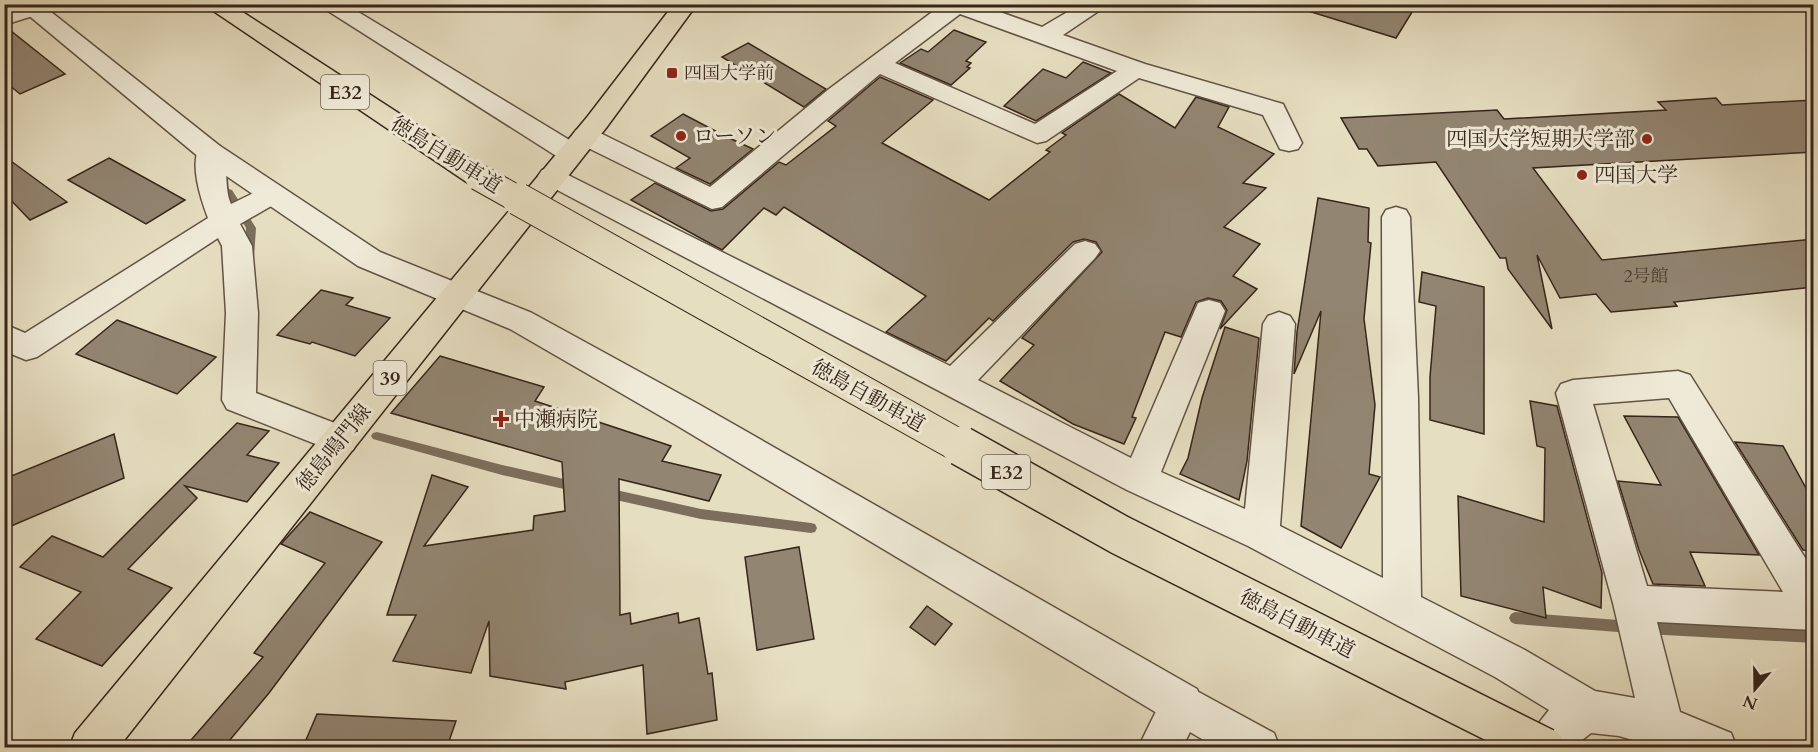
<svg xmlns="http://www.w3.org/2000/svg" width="1818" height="752" font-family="Cardo,'Noto Serif JP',serif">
<rect width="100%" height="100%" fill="#e6dec1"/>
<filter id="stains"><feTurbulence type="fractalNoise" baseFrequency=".00333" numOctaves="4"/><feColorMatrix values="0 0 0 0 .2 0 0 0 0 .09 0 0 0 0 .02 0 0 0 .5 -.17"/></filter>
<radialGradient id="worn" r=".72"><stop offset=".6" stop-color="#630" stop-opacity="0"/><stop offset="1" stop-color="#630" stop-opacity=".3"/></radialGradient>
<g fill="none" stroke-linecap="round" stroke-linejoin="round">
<g fill="#7c6e5c" fill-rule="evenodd">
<path d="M229 189 232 190 256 228 254 258 251 259 246 256V228L225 192Z"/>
<path d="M377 432 502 465 577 482 581 484 583 487 581 490 577 492 502 475 373 439 371 436 373 433Z"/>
<path d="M607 488 701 509 811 523 815 524 817 528 815 532 811 533 701 519 607 498 603 496 601 493 603 490Z"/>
<path d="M1515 612 1631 621 1635 623 1637 627 1635 631 1631 633 1515 624 1511 622 1509 618 1511 614Z"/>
<path d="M1646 622 1814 631V643L1646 634 1642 632 1640 628 1642 624Z"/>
</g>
</g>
<g fill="#928571" stroke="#36251a" stroke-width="1.5">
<path d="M1309 4H1417L1396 38 1308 11Z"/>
<path d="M4 27H6L65 74 20 94 4 81Z"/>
<path d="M954 30 986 42 966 61 971 63 967 67 970 68 951 85 900 63 921 49 928 52Z"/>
<path d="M748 43 826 89 804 107 722 57Z"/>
<path d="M1083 62 1111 73 1036 121 1004 106 1043 69 1066 78Z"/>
<path d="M880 77 933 100 882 143 989 200 1050 152 1046 150 1066 135 1062 133 1119 94 1175 128 1196 97 1229 107 1218 127 1274 154 1243 183 1266 188 1224 227 1260 244 1233 276 1257 289 1220 329 1227 310 1221 301 1208 298 1196 302 1181 337 1165 332 1132 417 1136 418 1124 444 1073 424 1000 381 1034 345 1022 338 1102 252 1096 242 1084 239 1073 242 993 321 989 318 946 361 886 332 926 296 784 207 776 215 764 208 722 250 631 200 655 183 711 211 723 209 779 162 786 165 836 126 828 121Z"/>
<path d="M1716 98 1722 105 1814 100V152L1533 168 1602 260 1814 239V287L1674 302 1677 306 1611 312 1596 294 1560 298 1537 255 1552 329 1508 269 1506 258H1500L1436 162 1378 166 1367 149H1359L1341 118 1497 110 1504 119 1666 110 1658 102Z"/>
<path d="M683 114 725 136 753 149 710 184 676 168 690 158 651 136Z"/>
<path d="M4 156 67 202 30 220 4 193Z"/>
<path d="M109 158 185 200 146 224 68 180Z"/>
<path d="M1318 198 1369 208 1368 242 1371 243 1364 319 1375 405 1369 474 1380 477 1341 548 1301 526 1321 311 1294 374 1297 332Z"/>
<path d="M1422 272 1484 287V434L1430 420V377L1436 306 1419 302Z"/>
<path d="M321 290 353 298 346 305 390 318 355 356 312 342 310 344 277 335Z"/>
<path d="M117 320 216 357 177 394 76 354Z"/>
<path d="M1225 327 1259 338 1247 461 1239 500 1180 474 1188 458 1202 398Z"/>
<path d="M440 356 544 387 535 401 671 446 662 461 721 475 709 501 619 479 620 615 630 613 631 624 678 613 679 623 699 618 708 674 712 673 717 720 647 734 643 665 565 682 566 689 490 676 489 621 471 673 393 661 416 615H387L432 475 468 487 424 546 533 530 534 516 565 511 562 462 391 413Z"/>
<path d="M1530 401 1557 406 1602 573 1601 608 1543 587 1546 618 1461 596 1458 496 1544 522 1545 448 1537 446Z"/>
<path d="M1624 416 1678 417 1759 555 1690 552 1705 586 1653 584 1639 550 1618 481 1661 485Z"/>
<path d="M237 423 269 431 247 455 279 463 247 502 185 486 197 498 128 569 172 588 102 666 36 639 81 592 20 567 52 536 103 557Z"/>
<path d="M114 434 124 478 4 529V479Z"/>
<path d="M1735 442 1783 446 1814 503V551L1803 550Z"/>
<path d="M310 512 382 542 269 693 224 747H185L263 657 254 653 325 563 281 544Z"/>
<path d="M799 547 814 639 757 650 745 557Z"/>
<path d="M927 606 952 624 935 645 910 627Z"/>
<path d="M317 714 456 721 447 747H303Z"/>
</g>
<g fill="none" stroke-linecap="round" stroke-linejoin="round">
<defs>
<g id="minor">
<path d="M22 4H39L43 9 39 14 4 25V10Z"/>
<path d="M317 4H345L581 147 585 153 581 159 571 162 561 159Z"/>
<path d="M943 4H978L1042 27 1081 4H1109L1063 35 1145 64 1283 104 1302 143 1298 149 1289 151 1280 149 1263 115 1139 78 1046 141 1037 143 880 74 722 207 712 209 576 142 572 136 576 130 585 128 594 130 710 187 829 89ZM960 14 1117 71 1035 124 895 63Z"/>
<path d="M210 143 220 146C230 162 223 186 231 204L270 185 280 187 284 194 280 201 240 224 252 246 258 313 256 393 353 430 358 440 353 450 341 454 227 409 222 400 226 313 222 246 218 238 37 357 26 360 4 351V324L25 333 208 218C201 199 189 164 200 146Z"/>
<path d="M552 167 950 366 1075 244 1085 241 1095 244 1100 251 1095 258 978 380 1131 458 1198 303 1209 300 1220 303 1225 311 1161 472 1245 509 1263 324 1268 316 1279 312 1290 316 1295 324 1280 526 1383 578 1382 217 1386 210 1396 207 1406 210 1410 217 1418 398 1421 597 1523 649 1595 691 1635 698 1613 603 1556 393 1561 384 1573 380 1678 371 1690 375 1814 572V630L1657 622 1680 712 1731 733 1737 748H1660L1619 736 1591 733 1572 748H1525L1531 733 1549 710 1495 677 1248 546 1127 490 542 182 538 176 542 170ZM1669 398 1783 592 1647 586 1593 404Z"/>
<path d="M1182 683 1274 733 1280 748H1217L1190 732 1182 748H1138L1167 689Z"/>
</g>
<path id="tertiary" d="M15 4H41L220 146 380 252 532 313 700 405 1197 689 1203 704 1197 719 1182 725 1167 719 676 425 510 329 358 266 200 158Z"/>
<path id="primary" d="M674 4H697L606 128 118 748H69L75 733 588 116Z"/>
<path id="motorway" d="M203 4H230L488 171 492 177 488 183 478 186 468 183Z"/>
</defs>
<use href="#minor" stroke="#625344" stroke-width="3"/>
<use href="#tertiary" stroke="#625344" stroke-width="3"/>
<use href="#primary" stroke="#36251a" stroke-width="3"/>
<use href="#motorway" stroke="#36251a" stroke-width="3"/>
<use href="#minor" fill="#efead7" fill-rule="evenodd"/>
<use href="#tertiary" fill="#efead7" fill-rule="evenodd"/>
<use href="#primary" fill="#e6dec1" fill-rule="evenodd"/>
<use href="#motorway" fill="#e6dec1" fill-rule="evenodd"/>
<defs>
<path id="motorway-bridge-far2" d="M478 177 521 201"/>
<path id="motorway-bridge-far1" d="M518 199 963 448"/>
<path id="motorway-bridge" d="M961 446 1120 535 1545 748"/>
</defs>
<use href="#motorway-bridge-far2" stroke="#36251a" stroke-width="28" stroke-linecap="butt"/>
<use href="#motorway-bridge-far1" stroke="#36251a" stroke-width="34" stroke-linecap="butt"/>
<use href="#motorway-bridge" stroke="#36251a" stroke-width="42" stroke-linecap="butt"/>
<use href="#motorway-bridge-far2" stroke="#e6dec1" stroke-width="26"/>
<use href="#motorway-bridge-far1" stroke="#e6dec1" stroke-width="32"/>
<use href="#motorway-bridge" stroke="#e6dec1" stroke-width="39"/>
</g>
<g fill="#8f2418" stroke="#efead7" stroke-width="2">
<rect x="666" y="67" width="12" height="12" rx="3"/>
<circle cx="681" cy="136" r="6"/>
<circle cx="1647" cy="139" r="6"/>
<circle cx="1582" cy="175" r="6"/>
<path d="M498 410h6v6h6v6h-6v6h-6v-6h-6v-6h6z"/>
</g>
<g text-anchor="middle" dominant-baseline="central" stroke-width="6" stroke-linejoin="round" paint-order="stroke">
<g font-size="18" fill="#36251a" stroke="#efead7" text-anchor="start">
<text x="684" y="73">四国大学前</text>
</g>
<g font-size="18" fill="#4d3d30">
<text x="1646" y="276">2号館</text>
</g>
<g fill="#efead7" stroke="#6e6053" stroke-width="1.5">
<rect x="321" y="75" width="48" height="34" rx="4.5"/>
<rect x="373.5" y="361" width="33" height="34" rx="4.5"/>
<rect x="982" y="455" width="48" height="34" rx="4.5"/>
</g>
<g font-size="20" font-weight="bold" fill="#36251a">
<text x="345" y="92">E32</text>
<text x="390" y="378">39</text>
<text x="1006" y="472">E32</text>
</g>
<g font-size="21" fill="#36251a" stroke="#efead7" text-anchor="start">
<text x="693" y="136">ローソン</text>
<text x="1635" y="139" text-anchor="end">四国大学短期大学部</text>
<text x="1594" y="175">四国大学</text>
<text x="514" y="419">中瀬病院</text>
</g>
<g font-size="21" fill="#36251a" stroke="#efead7">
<text transform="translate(446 155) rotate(32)">徳島自動車道</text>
<text transform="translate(868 396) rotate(29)">徳島自動車道</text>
<text transform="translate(334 448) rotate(-51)">徳島鳴門線</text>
<text transform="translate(1297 624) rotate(27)">徳島自動車道</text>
</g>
</g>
<rect width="1818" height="752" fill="none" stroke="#e6dec1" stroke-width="24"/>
<rect x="6" y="6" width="1806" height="740" fill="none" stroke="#36251a" stroke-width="3"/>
<rect x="12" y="12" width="1794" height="728" fill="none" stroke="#36251a" stroke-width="1.5"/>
<g transform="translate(1755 689) rotate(200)" stroke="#efead7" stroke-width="4.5" paint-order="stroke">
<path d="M0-4.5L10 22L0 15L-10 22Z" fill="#36251a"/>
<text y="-9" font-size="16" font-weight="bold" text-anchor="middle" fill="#36251a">N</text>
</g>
<rect width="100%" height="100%" filter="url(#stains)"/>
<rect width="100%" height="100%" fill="url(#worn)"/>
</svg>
